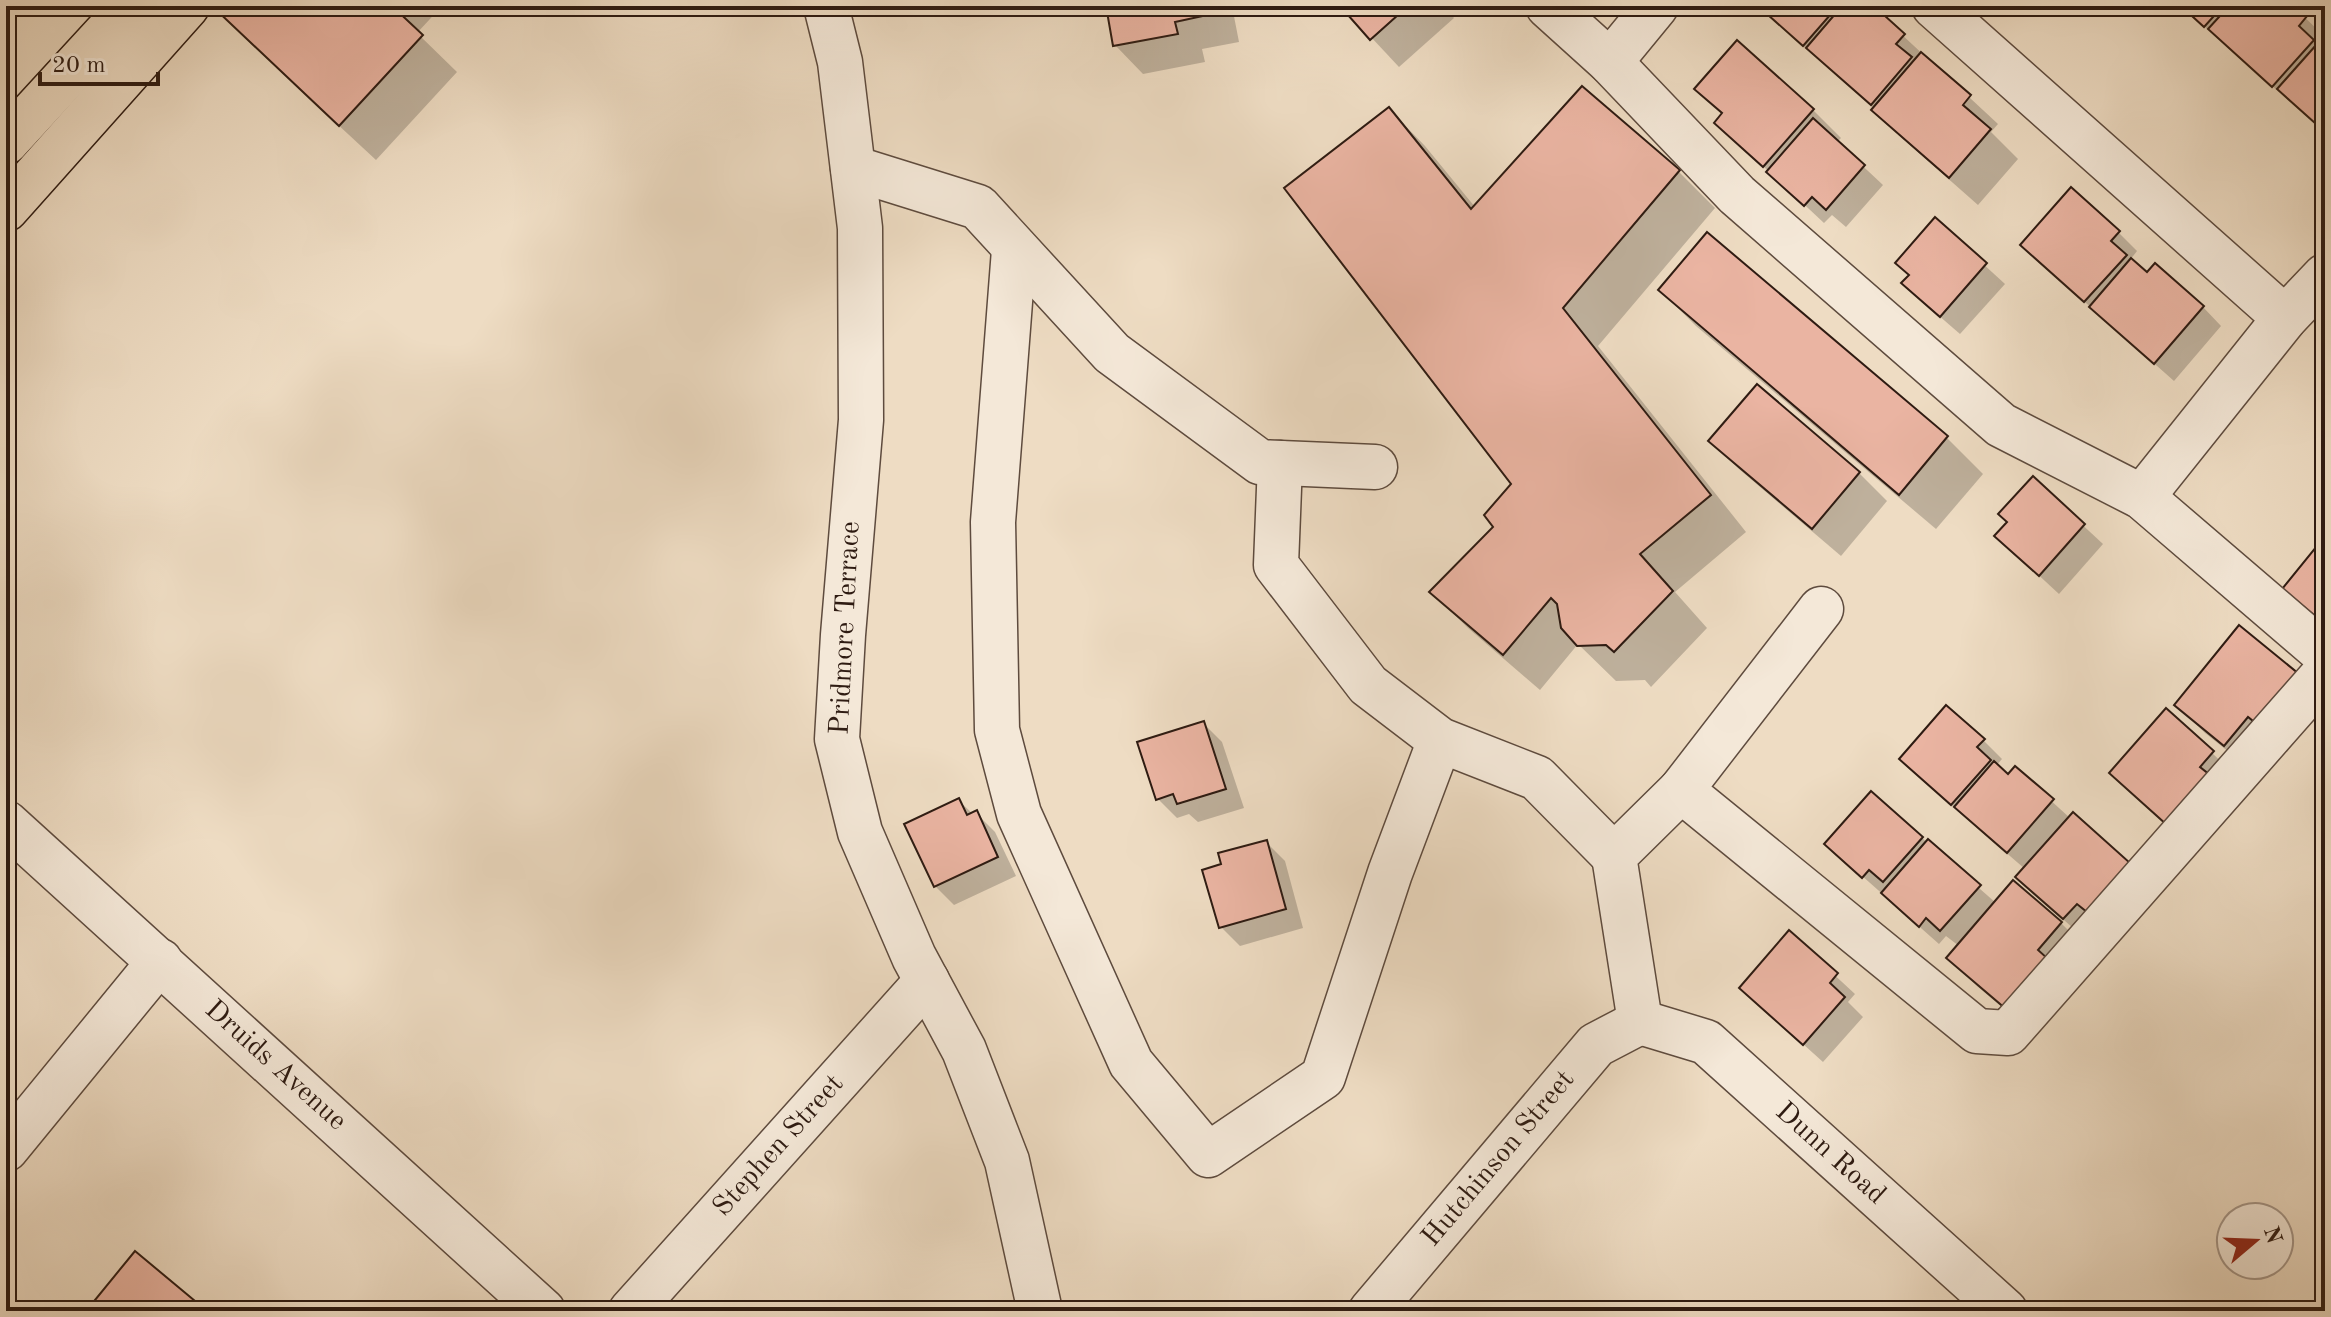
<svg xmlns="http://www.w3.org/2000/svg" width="2331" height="1317" font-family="'Old Standard TT',serif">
<rect width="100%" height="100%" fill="#eedcc3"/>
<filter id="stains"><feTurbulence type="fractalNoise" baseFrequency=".0025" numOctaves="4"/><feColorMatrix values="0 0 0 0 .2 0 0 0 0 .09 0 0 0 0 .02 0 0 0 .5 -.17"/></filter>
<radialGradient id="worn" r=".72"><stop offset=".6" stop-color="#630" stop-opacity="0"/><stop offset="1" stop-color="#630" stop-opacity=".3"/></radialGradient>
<g fill="#0003">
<path d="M215 6H442L417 33 457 72 376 160 250 43Z"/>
<path d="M1108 6H1232L1239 42 1202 49 1205 62 1143 74 1115 45Z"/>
<path d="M1342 6H1444L1454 18 1399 67Z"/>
<path d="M1757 6H1871L1998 124 1991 132 2018 159 1978 205 1902 138 1874 110 1875 109Z"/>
<path d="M2181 6H2293L2325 37 2316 45 2325 54V132Z"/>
<path d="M1697 89 1813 110 1841 138 1837 142 1883 185 1846 227 1832 215 1824 223 1717 123 1724 115Z"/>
<path d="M1389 109 1425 146 1475 207 1678 171 1715 208 1598 346 1746 532 1675 592 1707 628 1651 687 1645 680 1616 681 1578 644 1540 690 1468 628 1432 592 1496 527 1514 484Z"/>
<path d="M1935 220 2005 284 1960 334 1923 302 1911 276Z"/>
<path d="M2118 232 2137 251 2130 260 2147 275 2203 307 2221 326 2174 381 2042 264Z"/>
<path d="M1707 235 1947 438 1983 474 1936 529 1696 326 1660 290Z"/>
<path d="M1757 386 1859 473 1887 501 1841 556 1739 469 1711 441Z"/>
<path d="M2033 479 2103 544 2059 594 2016 554 2009 522Z"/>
<path d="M2325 704 2287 752 2277 743 2254 772 2205 733 2177 705Z"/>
<path d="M1203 723 1222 742 1244 808 1198 822 1189 814 1177 818 1158 799Z"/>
<path d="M1983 740 2002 759 1996 766 2009 777 2015 768 2070 818 2129 864 2083 937 2037 896 2025 869 1920 778Z"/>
<path d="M2212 753 2231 771 2131 792Z"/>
<path d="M1871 793 1996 903 2014 883 2061 923 2089 951 2035 1035 1977 986 1949 958 1959 946 1946 936 1939 944 1826 844Z"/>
<path d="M958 800 973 814 976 813 995 832 1016 876 954 905 935 886Z"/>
<path d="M1266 842 1285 861 1303 928 1240 946 1221 927 1223 866Z"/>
<path d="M1789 933 1855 994 1848 1002 1863 1017 1823 1062 1741 988Z"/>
</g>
<g fill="#eab4a2" stroke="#2e1b12" stroke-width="2">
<path d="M212 6H392L423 35 339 126Z"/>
<path d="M1106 6H1210L1212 14 1175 22 1178 34 1113 46Z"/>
<path d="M1340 6H1408L1370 40Z"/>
<path d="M1758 6H1838L1803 46Z"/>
<path d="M1842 6H1874L1905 34 1896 44 1912 57 1871 105 1806 48Z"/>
<path d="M2181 6H2223L2204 27Z"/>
<path d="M2229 6H2296L2307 16 2299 26 2314 40 2272 87 2208 29Z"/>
<path d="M1737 40 1814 109 1763 167 1714 123 1722 113 1694 89Z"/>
<path d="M2317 44 2325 51V132L2277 89Z"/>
<path d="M1921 52 1971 95 1963 105 1991 129 1949 178 1871 110Z"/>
<path d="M1582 86 1680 170 1563 308 1711 495 1640 554 1673 591 1614 652 1606 645 1577 646 1561 628 1557 604 1551 598 1503 655 1429 592 1493 527 1484 515 1511 484 1284 188 1389 107 1471 209Z"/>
<path d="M1813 118 1865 165 1826 210 1812 197 1804 206 1766 172Z"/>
<path d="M2071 187 2120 231 2111 241 2127 255 2084 302 2020 245Z"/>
<path d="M1935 217 1987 263 1940 317 1901 283 1909 275 1895 263Z"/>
<path d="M1707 232 1948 436 1899 495 1658 290Z"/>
<path d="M2131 258 2147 272 2155 263 2204 306 2154 364 2089 307Z"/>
<path d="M1757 384 1860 472 1812 529 1708 441Z"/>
<path d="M2033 476 2085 524 2039 576 1994 536 2007 522 1998 514Z"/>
<path d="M2325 536V624L2282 589Z"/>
<path d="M2239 625 2299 674 2258 725 2248 717 2224 746 2174 705Z"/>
<path d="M1946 705 1985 739 1977 747 1991 760 1951 805 1899 759Z"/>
<path d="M2166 708 2214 751 2200 767 2210 775 2167 825 2109 773Z"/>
<path d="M1204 721 1226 789 1177 804 1173 794 1156 800 1137 742Z"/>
<path d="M1994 761 2008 774 2015 766 2054 799 2007 853 1954 807Z"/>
<path d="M1871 791 1923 837 1883 882 1869 870 1862 878 1824 844Z"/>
<path d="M959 798 967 815 977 810 998 857 934 887 904 824Z"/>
<path d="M2073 812 2130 863 2087 912 2077 904 2063 919 2015 877Z"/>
<path d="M1928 839 1981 885 1940 931 1926 918 1919 927 1881 893Z"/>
<path d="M1267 840 1286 909 1219 928 1202 870 1221 864 1218 853Z"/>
<path d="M2013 880 2062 922 2038 950 2048 959 2006 1009 1946 958Z"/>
<path d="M1789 930 1838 973 1830 983 1845 997 1803 1045 1739 988Z"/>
<path d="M135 1251 207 1311H86Z"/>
</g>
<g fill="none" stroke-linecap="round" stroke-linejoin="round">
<defs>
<g id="minor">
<path d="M826 6 840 62 860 228 861 420 843 635 837 739 860 832 914 957 964 1050 1007 1161 1040 1311"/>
<path d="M1548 6 1610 62 1737 195 2001 425 2142 497 2325 654"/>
<path d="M1934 6 2285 318"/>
<path d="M1610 62 1656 6"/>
<path d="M853 168 978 207 1112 353 1260 462 1375 467"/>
<path d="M1014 250 993 522 997 730 1019 814 1131 1063 1208 1155 1323 1077 1390 873 1440 740"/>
<path d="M1280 463 1276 565 1368 685 1440 740 1537 778 1614 856"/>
<path d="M2142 497 2285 318 2325 276"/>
<path d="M1821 609 1681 790 1977 1031 2008 1033 2325 673"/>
<path d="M6 823 543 1311"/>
<path d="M1640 1022 1706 1042 2005 1311"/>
<path d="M1640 1022 1614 856 1681 790"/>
<path d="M6 1149 160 961"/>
<path d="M631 1311 927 981"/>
<path d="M1371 1311 1596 1045 1640 1022"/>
</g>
<g id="major">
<path d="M6 142 131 6"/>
<path d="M6 209 187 6"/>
</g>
</defs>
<use href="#minor" stroke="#5e4b3e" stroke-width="47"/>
<use href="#major" stroke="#2e1b12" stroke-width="47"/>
<use href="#minor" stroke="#f4e8d8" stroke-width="44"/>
<use href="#major" stroke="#eedcc3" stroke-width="44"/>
</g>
<g text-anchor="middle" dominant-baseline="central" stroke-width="7" stroke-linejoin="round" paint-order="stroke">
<g font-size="28" fill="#2e1b12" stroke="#f4e8d8">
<text transform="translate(846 628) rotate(-87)">Pridmore Terrace</text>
<text transform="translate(275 1066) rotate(42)">Druids Avenue</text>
<text transform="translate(779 1146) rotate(-48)">Stephen Street</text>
<text transform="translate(1830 1154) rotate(42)">Dunn Road</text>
<text transform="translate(1499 1159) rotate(-50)">Hutchinson Street</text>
</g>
</g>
<rect width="2331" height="1317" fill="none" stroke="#eedcc3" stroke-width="32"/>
<rect x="8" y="8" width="2315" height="1301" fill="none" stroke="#2e1b12" stroke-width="4"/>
<rect x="16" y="16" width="2299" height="1285" fill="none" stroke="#2e1b12" stroke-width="2"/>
<g transform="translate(2255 1241) rotate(71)"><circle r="38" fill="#f4e8d8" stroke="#a59689" stroke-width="2"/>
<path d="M0-6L14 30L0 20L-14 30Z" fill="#8f2418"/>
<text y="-12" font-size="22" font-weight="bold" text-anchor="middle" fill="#2e1b12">N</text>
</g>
<path d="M40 72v12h118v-12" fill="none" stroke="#2e1b12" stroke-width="4"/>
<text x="52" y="72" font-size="24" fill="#2e1b12" stroke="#f4e8d8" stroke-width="6" paint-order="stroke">20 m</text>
<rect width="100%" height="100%" filter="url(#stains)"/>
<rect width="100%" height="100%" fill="url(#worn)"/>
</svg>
